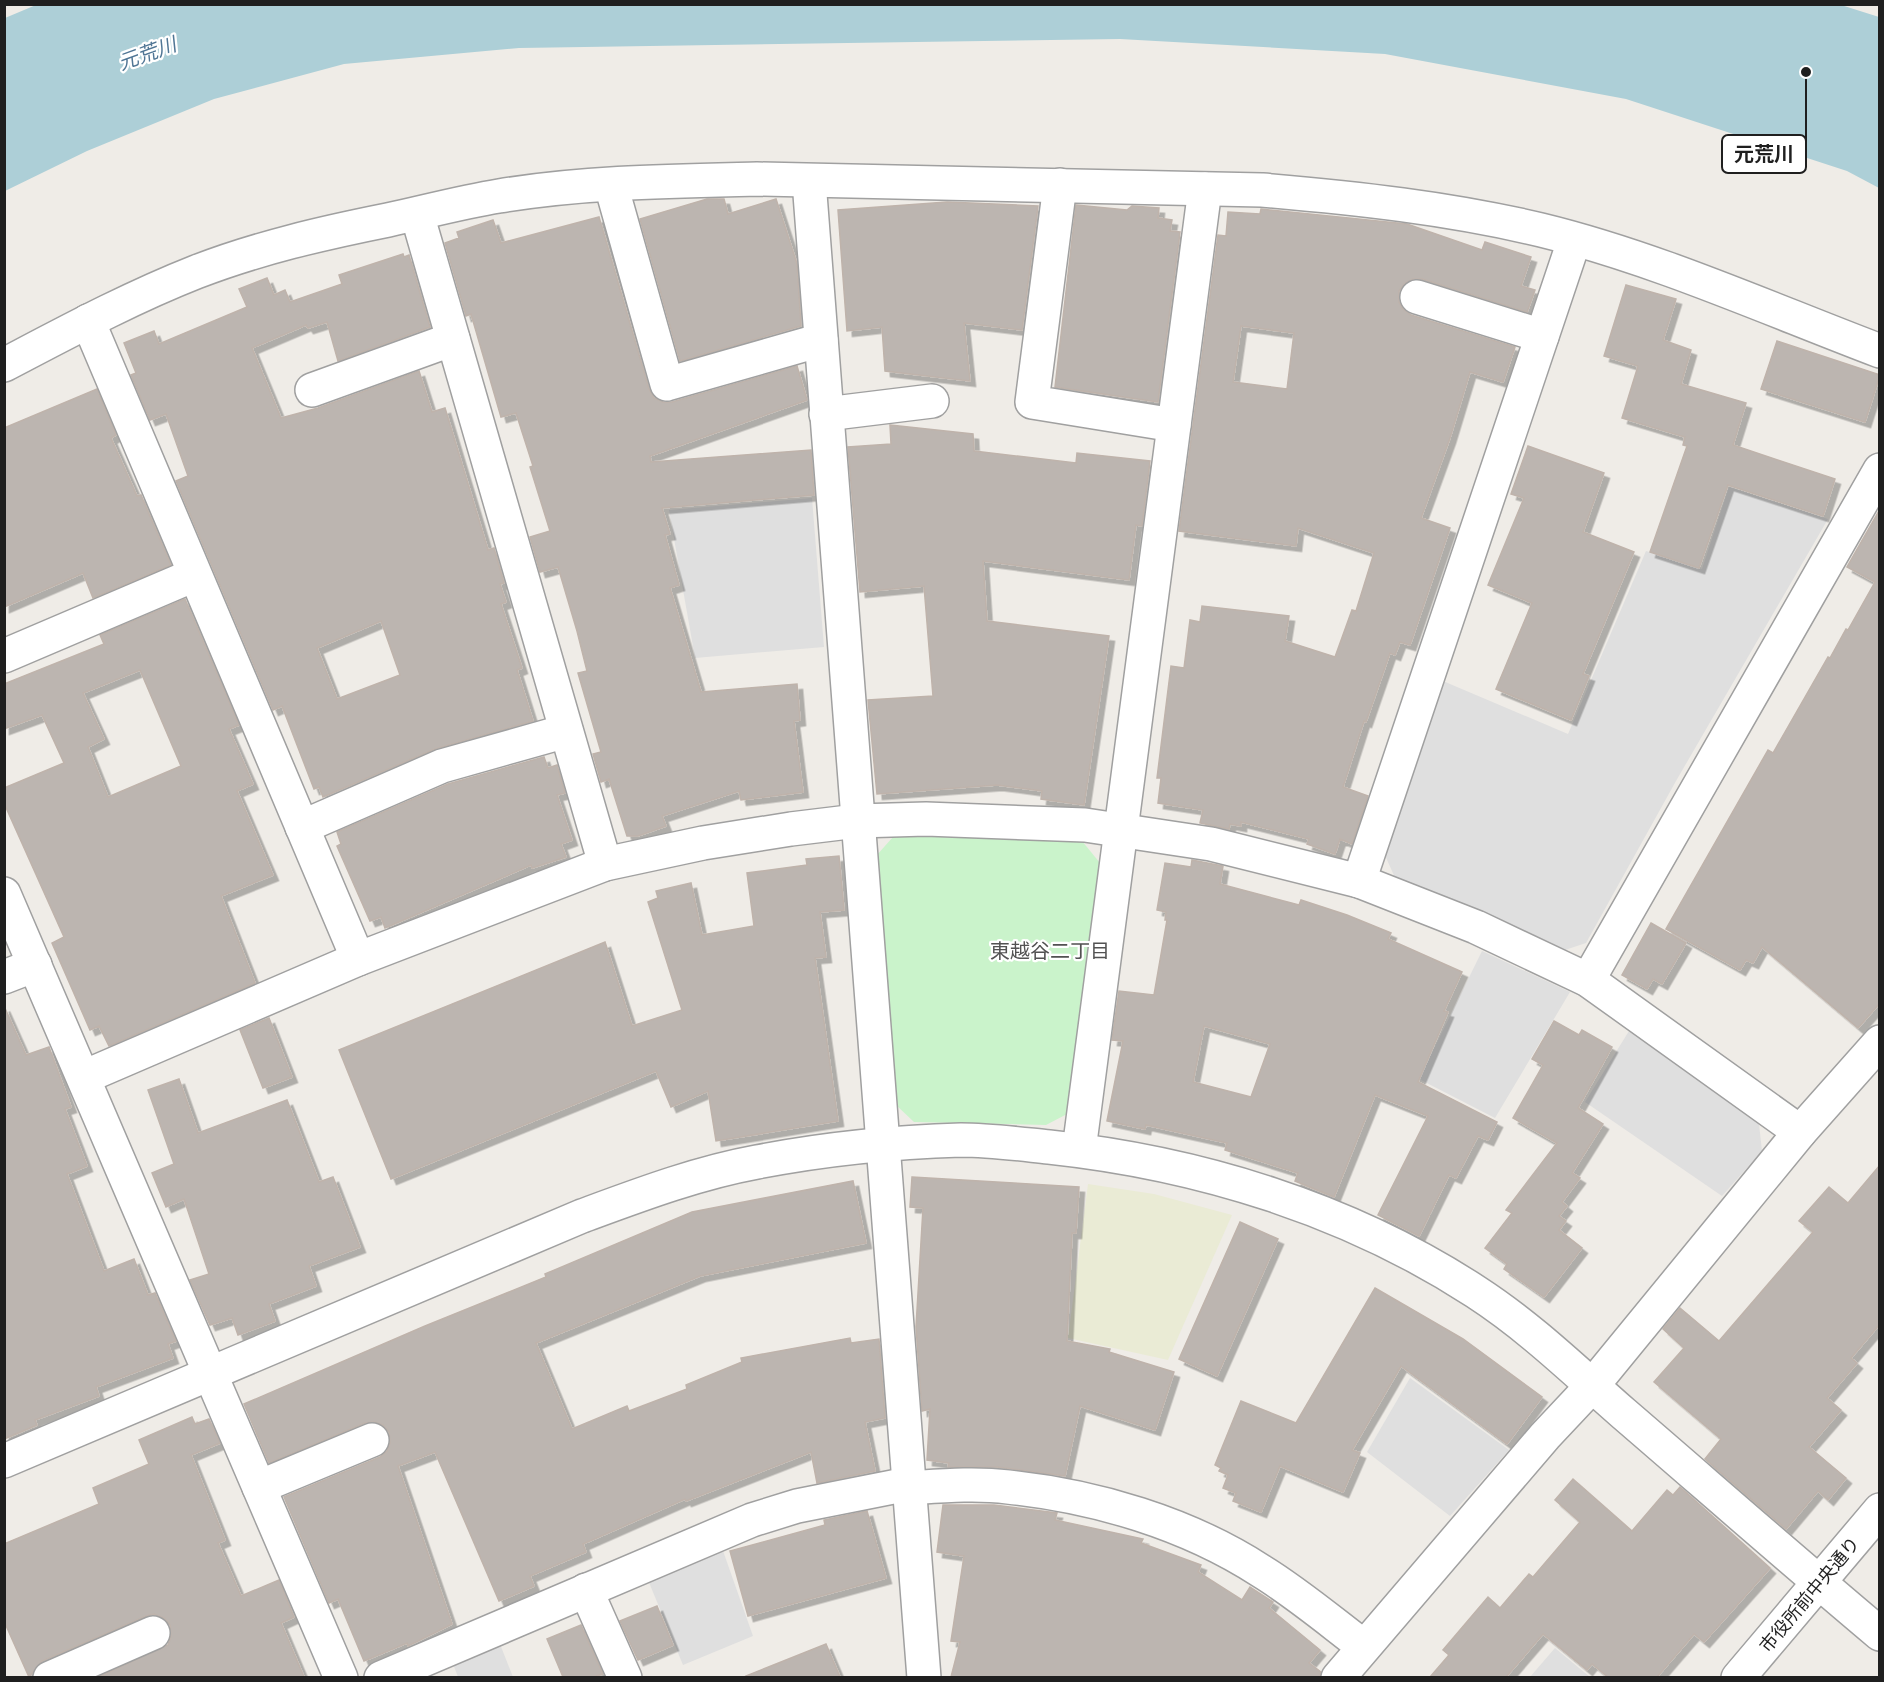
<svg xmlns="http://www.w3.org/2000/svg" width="1884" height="1682" font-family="'Open Sans','Noto Sans JP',sans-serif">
<defs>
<filter id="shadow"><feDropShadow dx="5.5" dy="5.5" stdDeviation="0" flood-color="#0004"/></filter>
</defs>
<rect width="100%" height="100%" fill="#efece7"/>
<path fill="#eaebd5" d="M1088 1184 1154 1194 1232 1215 1168 1360 1068 1338Z"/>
<path fill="#caf3cb" d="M929 835 1082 841 1100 863 1069 1113 1046 1125 914 1122 895 1104 876 856 893 837Z"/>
<g fill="#dfdfdf">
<path d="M1729 487 1828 519 1676 781 1586 943 1559 952 1396 880 1384 853 1443 681 1568 734 1646 551 1702 569Z"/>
<path d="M812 498 824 647 695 658 669 510Z"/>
<path d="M1482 951 1570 992 1495 1118 1419 1079Z"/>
<path d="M1629 1031 1759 1124 1762 1151 1722 1196 1585 1102Z"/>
<path d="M1410 1378 1509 1450 1450 1516 1367 1452Z"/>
<path d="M722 1548 753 1636 683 1665 648 1580Z"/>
<path d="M500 1644 513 1677H458L453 1664Z"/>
<path d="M1555 1648 1590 1677H1530Z"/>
</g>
<path fill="#adcfd7" d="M1841 5 1879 17V188L1847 171 1626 99 1385 54 1120 39 519 48 344 64 214 99 87 151 5 191V18L36 5Z"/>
<g fill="#bcb5b0" stroke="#bfb3ab" stroke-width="1.5" fill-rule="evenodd" filter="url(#shadow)">
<path d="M707 199H724L728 214 776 199 797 264 801 326 680 361 640 219Z"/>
<path d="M947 202 1038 206 1022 330 964 323 970 381 885 371 882 327 847 331 838 210Z"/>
<path d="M1076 205 1127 210 1132 206 1159 208 1158 218 1172 220 1170 231 1180 232 1158 402 1055 387Z"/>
<path d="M1261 209 1407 224 1482 250 1485 242 1531 257 1521 286 1535 290 1527 312 1422 279H1413L1405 283 1399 291V302L1403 309 1411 315 1515 347 1503 382 1470 372 1450 438 1421 518 1450 528 1410 645 1400 642 1395 655 1390 653 1366 722 1364 721 1343 787 1368 796 1352 844 1340 839 1335 854 1307 844 1309 839 1241 822V826L1230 824 1229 829 1200 823 1203 810 1158 803 1161 778H1157L1171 666 1184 668 1190 620 1200 622 1202 606 1289 616 1285 641 1335 657 1352 610 1356 611 1374 553 1298 528 1296 546 1179 531 1218 235 1226 236 1228 212 1260 214ZM1241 326 1294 333 1287 389 1233 382Z"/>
<path d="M599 217 649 389 654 398 663 402H672L797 366 807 400 650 456 651 462 811 450 814 495 662 508 670 534 665 535 679 585 670 588 701 692 797 684 800 720 794 721 803 792 741 800 739 791 662 816 666 826 638 836H627L609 779 601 782 593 754 601 752 578 673 587 671 577 631 558 567 540 572 530 537 550 531 530 467 533 466 516 413 501 417 471 314 466 316 445 243 459 238 457 232 493 220 501 243Z"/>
<path d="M403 254 404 257 409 255 430 327 338 361 327 322 308 328 306 325 252 348 281 418 318 408 419 371 432 412 445 408 488 550 494 548 504 583 500 584 506 602 501 604 522 668 517 670 533 721 435 749 323 797 319 787 314 789 282 706 273 710 176 481 188 476 166 414 150 420 131 375 136 373 124 343 154 331 159 344 247 307 239 289 267 278 274 295 285 290 290 302 342 284 339 275ZM381 621 400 675 337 699 317 648Z"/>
<path d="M1626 285 1676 299 1663 340 1691 350 1681 384 1746 403 1733 445 1835 479 1823 516 1728 485 1699 568 1650 552 1687 446 1683 445 1685 437 1622 418 1638 366 1604 356Z"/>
<path d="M1777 341 1880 375 1865 422 1761 389Z"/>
<path d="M97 389 116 435 111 438 137 496 141 495 171 565 93 598 83 573 4 607V428Z"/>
<path d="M890 425 973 434 974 451 1076 463 1077 453 1150 461 1142 526 1136 525 1129 580 983 561 987 621 1109 636 1084 805 1041 799 1042 791 997 785 877 794 868 700 933 696 924 586 860 592 848 447 891 444Z"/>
<path d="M1528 446 1604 473 1583 532 1634 552 1583 674 1589 676 1571 720 1496 689 1532 603 1488 585 1524 498 1511 494Z"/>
<path d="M1880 509V1003L1858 1028 1762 947 1753 963 1746 960 1740 970 1666 929 1768 750 1773 753 1828 657 1830 658 1846 629 1848 630 1875 582 1847 567Z"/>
<path d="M185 599 239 725 229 729 253 784 237 791 273 875 221 896 255 983 109 1046 99 1026 90 1030 52 943 64 937 4 803V788L64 763 42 715 4 729V684L104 644 100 635ZM140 670 181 766 108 797 88 747 104 739 83 693Z"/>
<path d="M544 757 548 768 557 765 565 793 557 795 572 840 561 844 566 857 532 868 531 865 385 928 381 917 370 921 337 846 341 844 337 832 448 784Z"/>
<path d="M839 856 844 910 820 912 826 957 815 958 838 1121 716 1141 708 1091 671 1107 656 1071 391 1179 339 1050 605 942 632 1026 682 1010 648 902 658 898 656 891 691 883 702 935 754 926 747 873 807 865 806 859Z"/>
<path d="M1192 860 1223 866 1220 884 1299 905 1301 900 1347 915 1391 933 1388 939 1462 972 1444 1011 1448 1012 1418 1082 1497 1122 1488 1140 1478 1136 1456 1178 1449 1175 1419 1236 1378 1215 1428 1116 1375 1095 1334 1197 1295 1181 1298 1173 1225 1150 1227 1143 1146 1125 1145 1129 1107 1121 1123 1041 1112 1040 1119 991 1154 995 1167 920H1165L1166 912 1157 910 1165 863 1191 867ZM1204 1026 1270 1044 1251 1097 1193 1082Z"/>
<path d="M1651 923 1686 943 1662 984 1653 979 1647 989 1622 975Z"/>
<path d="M4 1006 26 1055 49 1047 71 1107 65 1109 87 1166 67 1174 104 1271 134 1259 148 1295 155 1293 176 1341 168 1344 173 1358 96 1387 99 1396 35 1420 37 1425 4 1439Z"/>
<path d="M269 1018 292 1077 263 1088 240 1030Z"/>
<path d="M1554 1021 1579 1035 1582 1030 1612 1047 1578 1108 1603 1124 1572 1173 1580 1178 1562 1202 1567 1206 1559 1216 1566 1221 1559 1230 1582 1248 1544 1297 1504 1269 1507 1264 1485 1248 1512 1213 1506 1210 1557 1143 1513 1118 1543 1065 1532 1059Z"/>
<path d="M179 1079 198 1133 287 1100 319 1182 333 1177 360 1247 309 1266 316 1286 269 1304 275 1321 238 1335 232 1318 210 1325 190 1280 209 1274 184 1199 166 1207 152 1173 174 1164 148 1090Z"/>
<path d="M1880 1165V1324L1851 1358 1857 1363 1827 1398 1841 1410 1809 1447 1846 1478 1828 1500 1818 1491 1786 1529 1705 1459 1721 1439 1654 1382 1684 1348 1663 1329 1680 1308 1719 1341 1813 1232 1799 1221 1829 1187 1848 1203Z"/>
<path d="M912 1177 1079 1187 1076 1233H1072L1067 1341 1110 1349 1109 1352 1174 1372 1155 1430 1080 1406 1065 1476 997 1467H948L949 1463 927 1460 930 1409 922 1411 916 1327 923 1208 910 1207Z"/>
<path d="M853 1181 866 1243 700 1276 536 1343 572 1429 627 1406 629 1411 687 1389 686 1385 742 1362 741 1358 850 1338 851 1343 879 1339 885 1418 865 1422 875 1471 817 1483 811 1452 686 1501 685 1499 583 1544 586 1552 530 1576 534 1586 499 1601 435 1452 398 1466 452 1624 408 1646 407 1643 364 1661 338 1599 329 1603 284 1497 380 1457 387 1451 390 1443 389 1432 383 1425 375 1422 365 1423 269 1463 244 1404 425 1326 546 1277 545 1274 692 1212Z"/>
<path d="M1240 1222 1278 1239 1217 1376 1179 1359Z"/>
<path d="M1375 1288 1463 1339 1542 1397 1507 1444 1401 1366 1352 1450 1360 1453 1343 1492 1280 1466 1261 1512 1233 1501 1236 1493 1223 1488 1228 1475 1219 1471 1221 1468 1215 1465 1241 1401 1296 1423Z"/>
<path d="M192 1417 195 1424 209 1419 220 1443 191 1455 225 1540 218 1543 241 1596 279 1580 294 1617 281 1623 304 1677H98L168 1645 171 1636 170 1625 164 1618 154 1614 146 1616 42 1661 29 1677 4 1621V1544L99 1504 93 1488 149 1464 139 1440Z"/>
<path d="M1573 1479 1632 1531 1667 1490 1673 1495 1680 1487 1770 1568 1704 1642 1694 1634 1657 1677H1608L1592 1664 1587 1670 1543 1634 1506 1677H1430L1449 1655 1443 1650 1488 1597 1500 1608 1529 1574 1533 1577 1580 1522 1555 1500Z"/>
<path d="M943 1505H994L1057 1513 1055 1520 1143 1539 1141 1543 1201 1565 1198 1572 1242 1600 1250 1587 1273 1602 1269 1608 1320 1650 1309 1663 1321 1672 1320 1677H951L960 1642 951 1641 964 1556 937 1552Z"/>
<path d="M867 1511 886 1578 748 1616 730 1551 825 1525 824 1520Z"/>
<path d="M657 1606 673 1645 638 1660 620 1621Z"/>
<path d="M581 1625 603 1674 593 1677H563L547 1639Z"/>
<path d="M826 1644 840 1677H747L746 1676Z"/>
</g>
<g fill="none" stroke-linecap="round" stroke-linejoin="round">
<defs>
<g id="minor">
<path d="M809 181 924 1678"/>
<path d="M611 185 667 384 821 340"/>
<path d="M1060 185 1032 402 1174 425"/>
<path d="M417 214 605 864"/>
<path d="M1417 297 1542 336"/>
<path d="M88 321 358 959"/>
<path d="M4 365C67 332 130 298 196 272 258 248 323 233 388 220 425 212 462 202 499 196 584 182 671 181 757 179L1262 190C1355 198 1449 208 1541 230 1656 258 1769 309 1880 351"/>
<path d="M312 390 453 339"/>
<path d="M826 414 932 401"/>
<path d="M4 656 194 575"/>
<path d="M302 827 442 766 566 731"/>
<path d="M1359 881 1574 241"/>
<path d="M4 894 341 1678"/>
<path d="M4 977 35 965"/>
<path d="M1588 980 1880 470"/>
<path d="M84 1077 358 959 605 864 703 843 791 829 857 821 926 819 1085 825 1211 844 1359 881 1476 927 1588 980 1800 1132"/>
<path d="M1079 1150 1205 189"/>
<path d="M4 1461 582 1216C639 1195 697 1173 757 1162 824 1149 894 1142 961 1140 990 1140 1020 1144 1049 1147 1199 1163 1349 1209 1476 1292 1530 1327 1575 1371 1623 1413 1709 1487 1793 1561 1880 1634"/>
<path d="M259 1487 372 1440"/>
<path d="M908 1488C941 1486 975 1483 1008 1487 1095 1496 1187 1523 1261 1571 1297 1593 1330 1621 1363 1646"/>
<path d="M586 1590 625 1678"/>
<path d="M50 1678 153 1633"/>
<path d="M381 1678 752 1520 797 1506 908 1484"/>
<path d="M1338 1678 1545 1436 1592 1386 1800 1132 1880 1042"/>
<path d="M1738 1678 1880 1510"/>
</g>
</defs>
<use href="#minor" stroke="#a0a0a0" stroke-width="36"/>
<use href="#minor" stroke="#fff" stroke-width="33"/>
</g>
<g text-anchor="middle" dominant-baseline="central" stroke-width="4.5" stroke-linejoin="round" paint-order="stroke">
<g font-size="18" fill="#1f1f1f" stroke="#fff">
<text transform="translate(1809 1594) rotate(-50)">市役所前中央通り</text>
</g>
<g font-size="20" font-style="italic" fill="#507695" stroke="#fff">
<text transform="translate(147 53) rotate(-20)">元荒川</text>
</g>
<g font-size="20" fill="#525252" stroke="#fff">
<text x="1050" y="950">東越谷二丁目</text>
</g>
</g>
<path fill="none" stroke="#1f1f1f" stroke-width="2" d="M1806 72L1806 154"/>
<circle fill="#1f1f1f" stroke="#fff" stroke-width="2" cx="1806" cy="72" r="6"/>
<rect fill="#fff" stroke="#1f1f1f" stroke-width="2" x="1722" y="135" width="84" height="38" rx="6"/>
<g font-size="20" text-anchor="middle" font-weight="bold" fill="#1f1f1f">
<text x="1764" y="161">元荒川</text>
</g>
<rect width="1884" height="1682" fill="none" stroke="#1f1f1f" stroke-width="12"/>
</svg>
